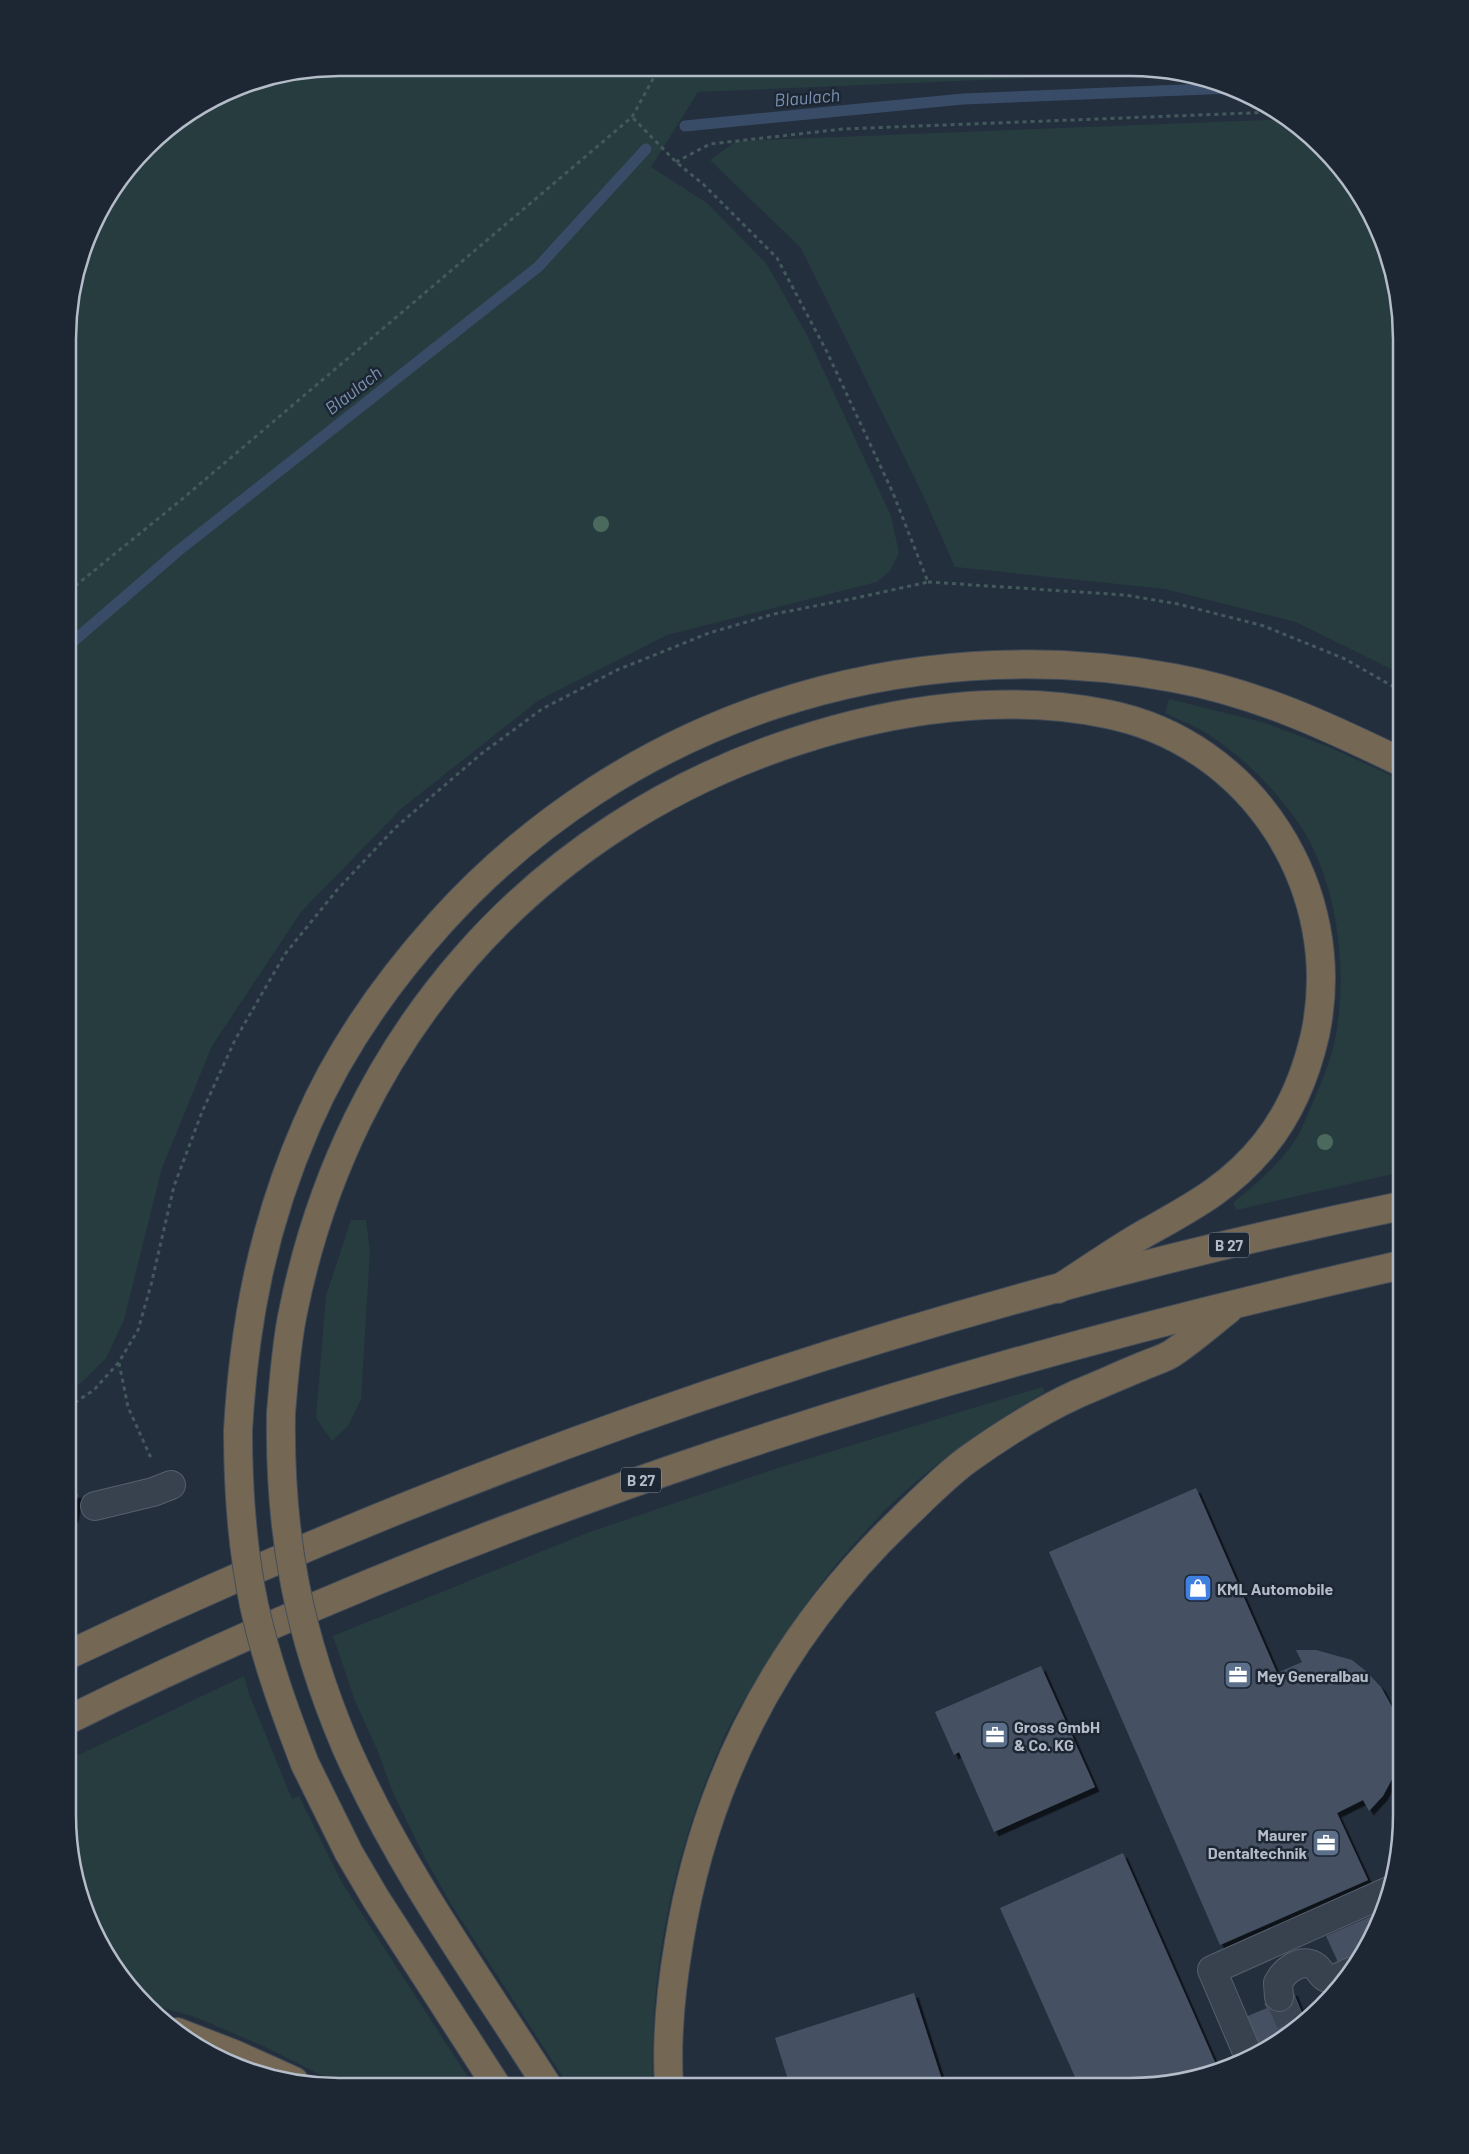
<svg xmlns="http://www.w3.org/2000/svg" width="1469" height="2154" font-family="Barlow,sans-serif">
<defs>
<filter id="shadow"><feDropShadow dx="4.5" dy="4.5" stdDeviation="0" flood-color="#0009"/></filter>
</defs>
<rect width="100%" height="100%" fill="#242f3e"/>
<g fill="#263c3f">
<path d="M340 68 1165 70 1172 72 698 92 651 167 707 203 766 263 807 335 891 516 899 553 890 571 877 582 667 635 539 700 402 808 301 912 212 1046 162 1168 124 1320 106 1358 82 1382 68 1392 70 304 104 204 160 135 252 82Z"/>
<path d="M1288 119 1295 124 1345 174 1381 235 1401 340V674L1296 622 1165 589 955 567 922 493 801 248 710 160 736 141Z"/>
<path d="M1169 699 1262 722 1329 747 1401 780V1172L1236 1210 1233 1203C1254 1186 1276 1167 1292 1145 1301 1133 1306 1118 1312 1104 1321 1084 1330 1062 1335 1040 1348 974 1339 887 1302 828 1277 791 1244 757 1206 733 1193 725 1179 720 1165 713Z"/>
<path d="M351 1220H366L370 1251 361 1399 348 1426 332 1441 316 1418 326 1296Z"/>
<path d="M1042 1387 1045 1392C988 1425 934 1463 886 1509 874 1521 864 1534 852 1546 817 1586 788 1627 761 1672 747 1694 733 1717 722 1742 675 1849 649 1967 653 2085H568L451 1904 425 1858 394 1795 378 1752 355 1701 333 1636 587 1533 781 1467Z"/>
<path d="M244 1676 249 1694 292 1799 299 1796 342 1883 473 2085 339 2084 263 2046 195 2017 146 2003 124 1980 88 1919 68 1814V1760Z"/>
</g>
<g fill="none" stroke-linecap="round" stroke-linejoin="round">
<g stroke="#394c67" stroke-width="11">
<path d="M685 126 963 99 1232 88"/>
<path d="M69 645 178 551 538 267 646 149"/>
</g>
</g>
<g fill="#455162" filter="url(#shadow)">
<path d="M1196 1488 1277 1673 1302 1662 1296 1650H1316L1352 1660 1367 1672 1381 1687 1391 1705 1400 1733 1398 1759 1392 1779 1383 1796 1369 1811 1363 1800 1337 1813 1368 1880 1220 1945 1049 1552Z"/>
<path d="M68 1492 78 1494 74 1518 68 1517Z"/>
<path d="M1041 1666 1095 1787 994 1832 959 1752 954 1755 935 1712Z"/>
<path d="M1123 1853 1218 2069 1130 2086H1079L1000 1908Z"/>
<path d="M1383 1911 1363 1951 1338 1962 1326 1936Z"/>
<path d="M1293 1991 1305 2020 1295 2030 1258 2052 1243 2018 1267 2008 1264 2004Z"/>
<path d="M914 1993 944 2086H790L775 2038Z"/>
</g>
<g fill="none" stroke-linecap="round" stroke-linejoin="round">
<path stroke="#3a4453" stroke-width="28" stroke-dasharray="28 14" stroke-linecap="butt" d="M1279 1997 1294 2031"/>
<defs>
<g id="minor">
<path d="M95 1506 153 1492 171 1485"/>
<path d="M1279 1997 1278 1983C1284 1971 1302 1956 1316 1967 1321 1971 1322 1977 1327 1978 1334 1981 1343 1975 1350 1972"/>
<path d="M1249 2057 1212 1970 1389 1891"/>
</g>
<g id="highway">
<path d="M281 1413C284 1379 286 1345 293 1312 348 1039 532 827 797 741 895 709 1005 693 1107 714 1253 743 1346 890 1315 1035 1306 1074 1290 1113 1265 1144 1230 1188 1190 1208 1144 1234 1114 1251 1087 1271 1058 1289"/>
<path d="M238 1431C244 1322 263 1225 307 1124 339 1050 386 983 440 923 626 717 902 628 1174 678 1256 693 1327 726 1401 762"/>
<path d="M68 1655C492 1453 941 1301 1401 1206"/>
<path d="M68 1720C490 1511 942 1368 1401 1265"/>
<path d="M346 1747C399 1867 476 1974 547 2085"/>
<path d="M305 1764 349 1853 376 1899 496 2085"/>
<path d="M177 2032 234 2054 294 2081"/>
<path d="M669 2085C666 2038 671 1989 679 1942 706 1776 781 1635 902 1519 923 1499 944 1477 967 1460 999 1437 1040 1411 1077 1394 1099 1385 1121 1375 1143 1366 1152 1362 1163 1359 1171 1354 1191 1341 1210 1324 1228 1310"/>
</g>
</defs>
<use href="#minor" stroke="#565f6c" stroke-width="30"/>
<use href="#highway" stroke="#434c59" stroke-width="30"/>
<g stroke="#44595c" stroke-width="3" stroke-dasharray="4 4" stroke-linecap="butt">
<path d="M676 162 710 144 843 129 1275 112"/>
<path d="M928 582 1125 595 1178 604 1264 626 1345 659 1401 691"/>
<path d="M69 591 181 500 632 117 659 68"/>
<path d="M119 1363 128 1407 151 1458"/>
<path d="M68 1407 94 1390 119 1362 138 1330 151 1285 174 1186 202 1112 235 1040 285 954 337 890 395 828 481 754 542 709 617 670 709 633 774 614 856 598 928 582 893 493 827 352 777 258 703 184 676 162 632 117"/>
</g>
<use href="#minor" stroke="#38414e" stroke-width="28"/>
<use href="#highway" stroke="#746855" stroke-width="28"/>
<defs>
<g id="highway-bridge">
<path d="M281 1413C279 1534 298 1634 346 1747"/>
<path d="M238 1431C238 1488 242 1548 254 1605 266 1660 285 1712 305 1764"/>
</g>
</defs>
<use href="#highway-bridge" stroke="#434c59" stroke-width="30" stroke-linecap="butt"/>
<use href="#highway-bridge" stroke="#746855" stroke-width="28"/>
</g>
<g fill="#4b6a5d">
<circle cx="601" cy="524" r="8"/>
<circle cx="1325" cy="1142" r="8"/>
</g>
<defs>
<symbol id="shop-square" viewBox="-11 -11 22 22"><rect x="-9" y="-9" width="18" height="18" rx="4" fill="#3f7fe0" stroke="#1d2633"/><path d="M-5-2.5h2.3a2.7 3.5 0 0 1 5.4 0H5L5.5 6h-11ZM-1.5-2.5h3a1.5 2.3 0 0 0-3 0Z" fill="#fff"/></symbol>
<symbol id="office-square" viewBox="-11 -11 22 22"><rect x="-9" y="-9" width="18" height="18" rx="4" fill="#5c6f8a" stroke="#1d2633"/><path d="M-6-3h4V-5.5h4V-3h4V5H-6ZM-1-4.5V-3h2v-1.5ZM-6 0V1H6V0Z" fill="#fff"/></symbol>
</defs>
<g fill-rule="evenodd">
<use href="#shop-square" x="1182" y="1572" width="32" height="32"/>
<use href="#office-square" x="1222" y="1659" width="32" height="32"/>
<use href="#office-square" x="979" y="1719" width="32" height="32"/>
<use href="#office-square" x="1310" y="1827" width="32" height="32"/>
</g>
<g text-anchor="middle" dominant-baseline="central" stroke-width="5" stroke-linejoin="round" paint-order="stroke">
<g fill="#1d2633" stroke="#878f9c" stroke-width="1">
<rect x="1209" y="1232.5" width="40" height="25" rx="4"/>
<rect x="621" y="1467.5" width="40" height="25" rx="4"/>
</g>
<g font-size="15" font-weight="bold" fill="#b4bcc9">
<text x="1229" y="1245">B 27</text>
<text x="641" y="1480">B 27</text>
</g>
<g font-size="16" font-weight="bold" fill="#b4bcc9" stroke="#1d2633" text-anchor="start">
<text x="1217" y="1588">KML Automobile</text>
<text x="1257" y="1675">Mey Generalbau</text>
<text x="1014" y="1726">Gross GmbH<tspan x="1014" dy="18">&amp; Co. KG</tspan></text>
<text x="1307" y="1834" text-anchor="end">Maurer<tspan x="1307" dy="18">Dentaltechnik</tspan></text>
</g>
<g font-size="18" font-style="italic" fill="#7c92b1" stroke="#1d2633">
<text transform="translate(807 97) rotate(-5)">Blaulach</text>
<text transform="translate(353 390) rotate(-38)">Blaulach</text>
</g>
</g>
<path d="M0 0H1469V2154H0ZM339 76H1130A263 263 0 0 1 1393 339V1815A263 263 0 0 1 1130 2078H339A263 263 0 0 1 76 1815V339A263 263 0 0 1 339 76Z" fill="#1d2633" fill-rule="evenodd"/>
<path fill="none" stroke="#b4bcc9" stroke-width="2.5" d="M339 76H1130A263 263 0 0 1 1393 339V1815A263 263 0 0 1 1130 2078H339A263 263 0 0 1 76 1815V339A263 263 0 0 1 339 76Z"/>
</svg>
